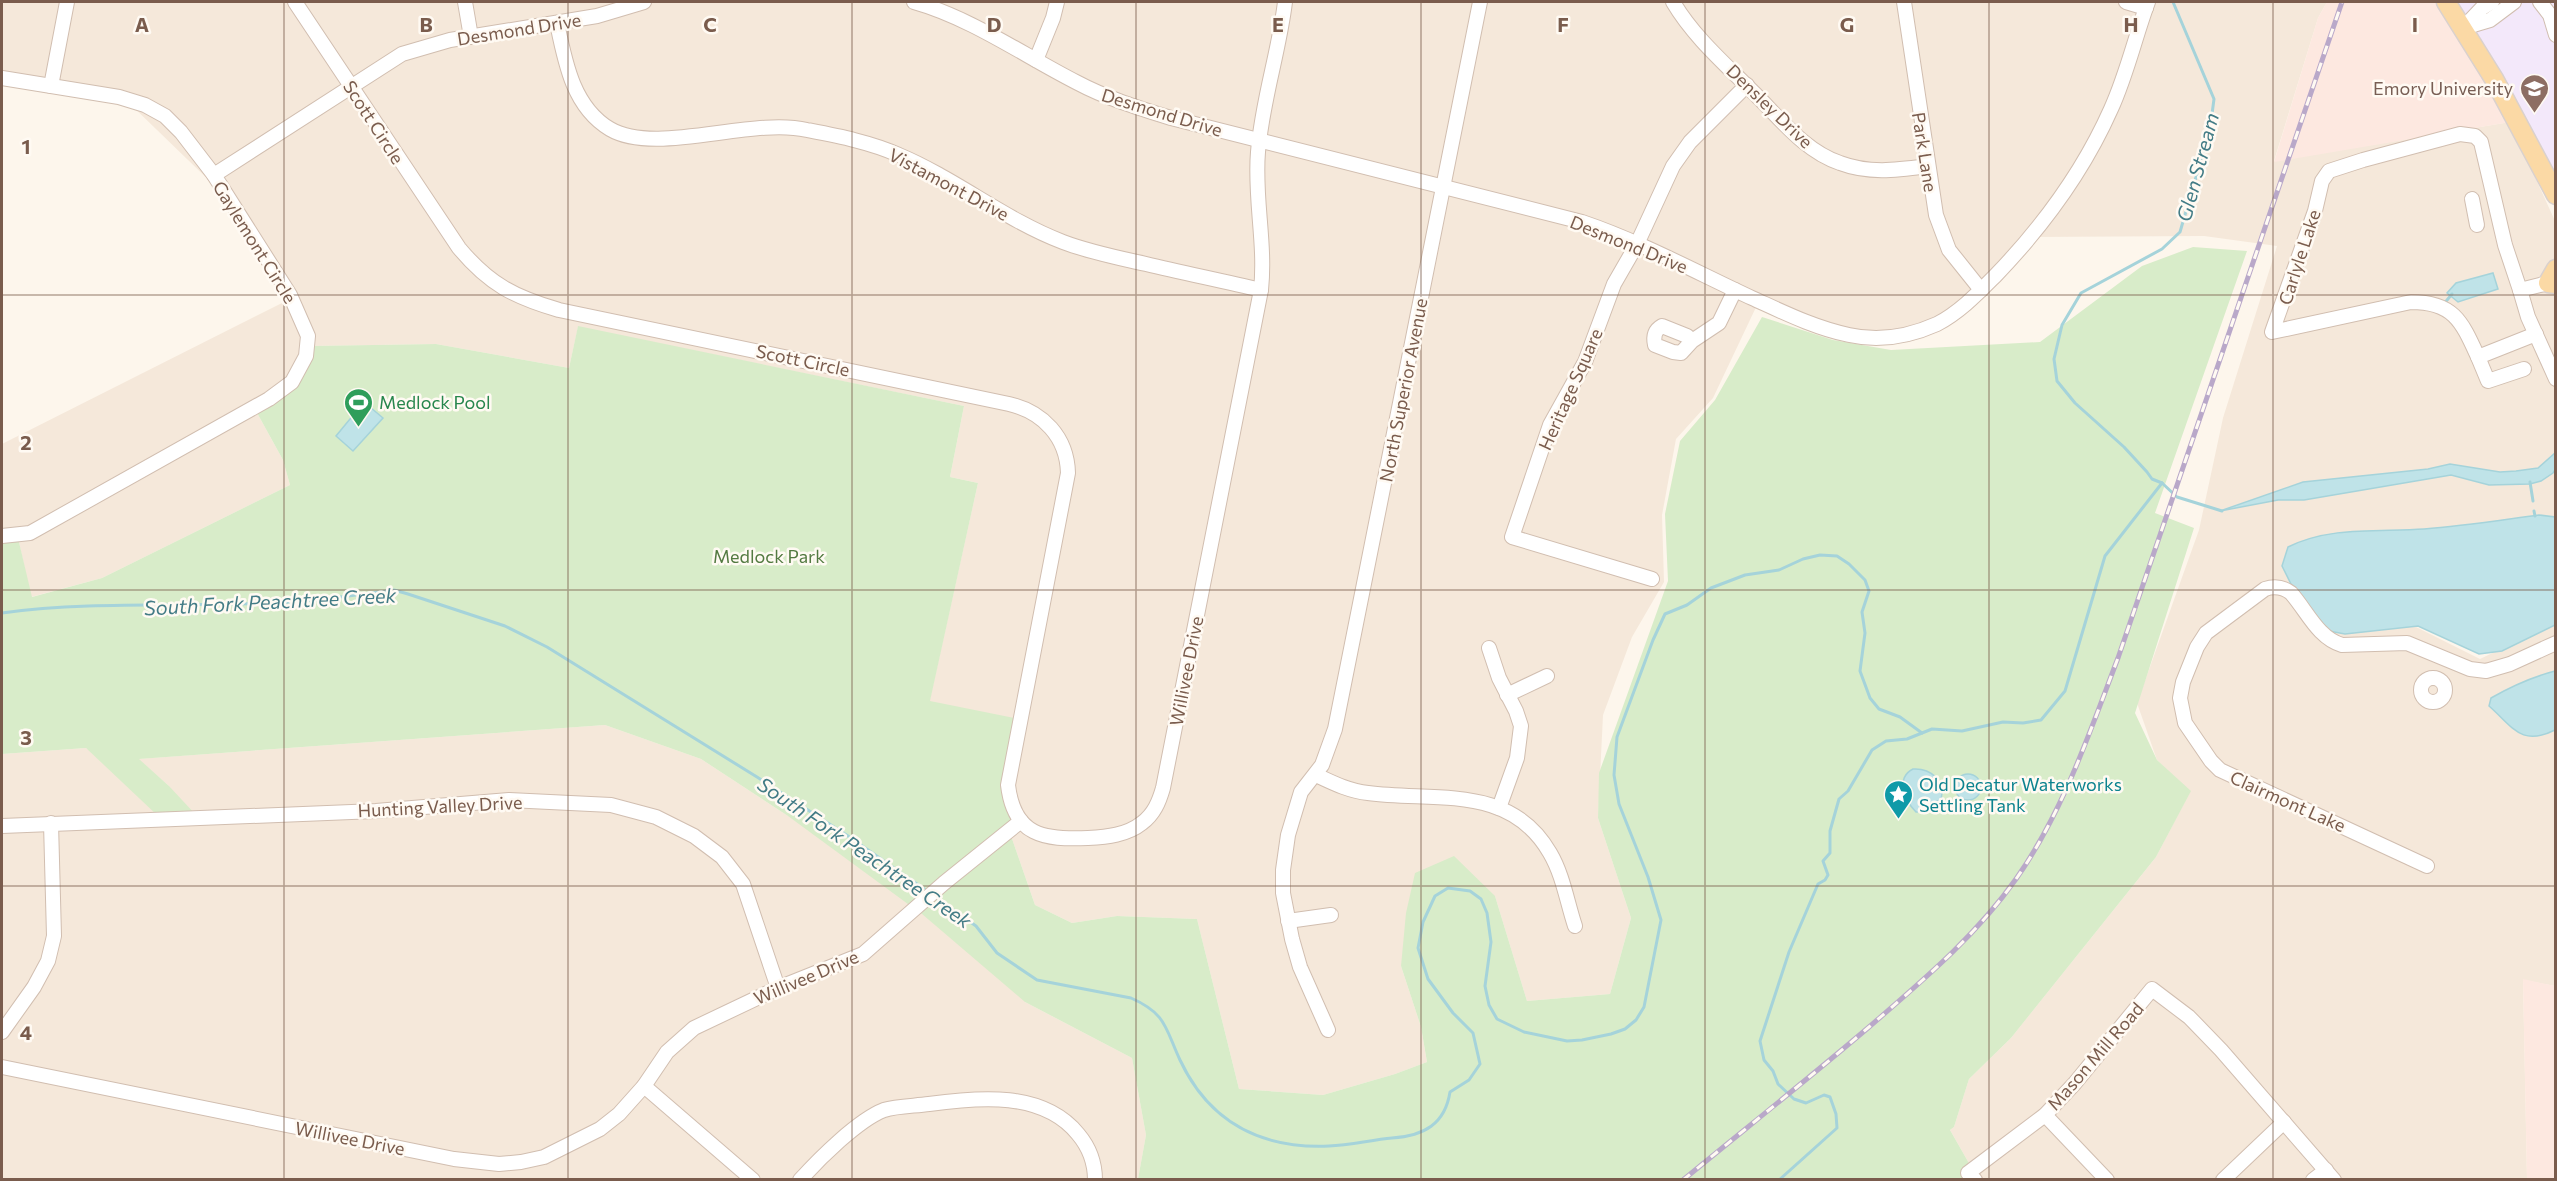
<svg xmlns="http://www.w3.org/2000/svg" width="2557" height="1181" font-family="Commissioner,sans-serif">
<rect width="100%" height="100%" fill="#fdf6ec"/>
<path fill="#f5e8da" d="M2 2H2327L2318 18 2274 161 2510 122 2555 221V516L2286 552 2332 622 2412 625 2480 659 2555 623V986L2523 980 2527 1179H1978L1950 1130 1954 1127 1969 1079 2011 1038 2156 857 2190 792 2157 760 2137 703 2199 530 2223 418 2277 246 2204 236 2031 237 1953 314 1879 339 1758 303 1713 398 1676 439 1662 515 1664 582 1632 637 1603 715 1598 818 1631 918 1610 994 1527 1001 1495 896 1401 966 1421 1027 1427 1062 1395 1074 1323 1095 1239 1089 1197 919 1117 916 1072 923 1035 905 1010 833 1025 1002 1132 1058 1146 1135 1138 1179H2V754L86 748 93 753 169 786 138 759 605 725 701 759 788 816 916 762 978 483 950 477 964 406 578 327 569 368 436 344 310 346 296 382 256 411 283 460 290 485 102 578 31 597 18 538 2 537V444L284 302 219 190 125 99 56 80 2 73Z"/>
<g fill="#fde8e0">
<path d="M2327 2H2447L2510 122 2274 162 2318 18Z"/>
<path d="M2523 979 2555 986V1179H2527Z"/>
</g>
<path fill="#f3e8fa" d="M2446 2H2555V195Z"/>
<g fill="#d8ecc9">
<path d="M2193 247 2247 251 2155 513 2194 528 2135 713 2157 760 2191 791 2156 857 2011 1038 1969 1079 1954 1127 1950 1130 1978 1179H1138L1146 1135 1132 1058 1025 1002 915 908 1010 833 1035 905 1072 923 1117 916 1197 919 1239 1089 1323 1095 1395 1074 1427 1062 1421 1027 1401 966 1406 913 1415 873 1454 856 1495 896 1527 1001 1610 994 1631 918 1598 818 1599 773 1668 581 1665 514 1680 441 1715 400 1762 317 1833 340 1891 350 2040 342 2142 266Z"/>
<path d="M578 326 964 406 950 477 978 483 930 701 1019 719 1008 785 1021 821 912 907 788 816 701 759 605 725 139 759 169 786 196 815 158 816 86 748 2 754V537L18 538 32 597 102 578 290 485 283 460 256 411 296 382 310 346 436 344 569 368Z"/>
</g>
<g fill="#bfe3e8" stroke="#a5d3da" stroke-width="1.5">
<path d="M2493 273 2498 289 2458 302 2447 293 2456 283Z"/>
<path d="M364 402 383 418 353 451 336 436Z"/>
<path d="M2555 453V470L2553 473 2541 481 2530 484 2489 485 2451 475 2304 500H2278L2220 511 2303 482 2428 469 2450 464 2500 472 2516 471 2538 468Z"/>
<path d="M2539 515 2555 517V625L2502 651 2479 654 2418 626 2345 634 2329 631 2293 588 2282 566 2288 547C2330 526 2379 532 2424 529 2463 526 2501 520 2539 515Z"/>
<path d="M2555 671V730C2521 747 2513 727 2489 706L2491 698C2512 686 2532 677 2555 671Z"/>
<path d="M1913 769C1931 768 1946 781 1941 800L1929 803V808L1922 812H1916C1905 801 1895 778 1913 769Z"/>
<circle cx="1968" cy="787" r="13"/>
</g>
<g fill="none" stroke-linecap="round" stroke-linejoin="round">
<g stroke="#a5d3da" stroke-width="3">
<path d="M2443 305 2452 294"/>
<path d="M2530 482 2533 501"/>
<path d="M2162 483 2152 479 2147 472 2124 447 2075 403 2057 381 2054 359 2062 325 2081 293 2162 249 2180 232 2210 129 2214 99 2173 2"/>
<path d="M2162 483 2177 497 2222 511"/>
<path d="M2534 511 2535 516"/>
<path d="M2 613C91 601 181 607 271 603 312 602 353 595 394 590L408 594 505 626 547 647 757 777 848 836 927 891"/>
<path d="M935 897 976 926 997 953 1037 980 1131 998C1167 1014 1165 1028 1180 1060 1209 1122 1261 1149 1329 1146 1350 1145 1371 1140 1392 1138 1424 1136 1445 1124 1450 1092L1469 1080 1480 1064 1473 1033 1453 1013 1428 979 1418 948 1423 922 1435 896 1448 888 1470 891 1481 899 1487 913 1491 942 1485 986 1489 1005 1497 1019 1524 1032 1567 1041 1582 1040 1611 1034 1625 1029 1636 1020 1644 1007 1661 920 1648 877 1619 804 1614 775 1617 737 1653 640 1665 614 1687 605 1711 588 1745 575 1779 570 1803 559 1820 555 1837 556 1849 564 1865 580 1869 591 1862 612 1865 633 1860 671 1870 698 1879 709 1900 717 1922 733"/>
<path d="M1779 1180 1837 1128 1836 1114 1830 1097 1824 1095 1806 1103 1794 1099 1778 1084 1773 1071 1764 1060 1760 1041 1789 952 1818 884 1825 880 1828 875 1823 861 1830 853V831L1839 799 1848 791 1872 750 1886 741 1907 739 1932 729 1962 731 2003 722 2023 723 2041 720 2065 691 2105 556 2162 483"/>
</g>
<defs>
<g id="minor">
<path d="M295 2 459 248C489 284 514 297 559 310L1009 404C1043 412 1067 437 1068 473L1008 785C1014 836 1044 840 1088 838 1107 837 1127 835 1142 823 1154 814 1159 802 1163 788L1261 290C1266 243 1254 198 1258 152 1262 101 1279 52 1285 2"/>
<path d="M465 2 471 37"/>
<path d="M914 2C971 18 1023 55 1076 82 1106 98 1138 108 1171 118L1582 222C1641 242 1696 272 1752 298 1783 312 1815 328 1849 335 1880 342 1908 337 1937 324 1960 312 1978 293 1996 275 2044 225 2083 172 2111 109 2127 74 2135 37 2148 2"/>
<path d="M1673 2C1693 36 1724 63 1752 91 1779 117 1804 151 1840 163 1869 174 1897 170 1927 166"/>
<path d="M1904 2 1936 215 1949 250 1981 290"/>
<path d="M2126 2 2146 8"/>
<path d="M2540 2 2550 15 2556 35"/>
<path d="M557 23C565 62 573 107 610 129 656 156 751 117 807 130 838 136 870 142 899 155 956 179 1005 220 1063 242 1089 252 1119 258 1146 264 1184 273 1223 281 1261 290"/>
<path d="M2464 27 2482 8 2492 2"/>
<path d="M2463 28 2490 20 2514 2"/>
<path d="M1036 60 1053 18 1057 2"/>
<path d="M2 78 119 97 145 105 165 116 181 132 214 175 290 295 308 336 306 356 292 382 269 399 30 533 2 536"/>
<path d="M51 86 67 2"/>
<path d="M214 175 402 54 450 40 597 16 644 2"/>
<path d="M2472 199 2477 225"/>
<path d="M2520 290 2528 317 2556 379"/>
<path d="M2536 334 2478 357C2462 322 2454 302 2411 302L2272 332 2315 211 2322 181 2329 171 2363 160 2460 134 2475 136 2481 142 2505 245 2520 290 2548 283"/>
<path d="M1692 341 1687 336 1662 326C1655 330 1653 336 1655 345L1673 352 1681 353 1692 341 1719 323 1735 290"/>
<path d="M2478 357 2488 381 2524 369"/>
<path d="M1652 579 1512 537 1550 425 1585 362 1614 284 1637 244 1673 166 1690 142 1747 85"/>
<path d="M1489 648 1499 678 1516 711 1521 726 1517 758 1499 808"/>
<circle cx="2433" cy="690" r="12"/>
<path d="M1507 695 1547 676"/>
<path d="M1316 775C1333 783 1349 791 1368 793 1434 802 1510 783 1550 853 1563 875 1567 902 1575 926"/>
<path d="M2 826 376 811 509 800 611 805 656 817 694 836 722 857 743 884 778 988"/>
<path d="M2427 866 2220 770 2211 761 2185 723 2180 698 2183 682 2197 647 2206 633 2265 589C2274 586 2283 587 2291 593 2307 611 2318 638 2342 645L2407 643 2470 669 2486 671 2510 664 2556 643"/>
<path d="M1288 921 1331 915"/>
<path d="M1328 1030 1300 967 1292 939 1283 893V870L1288 835 1301 792 1322 765 1335 729 1480 2"/>
<path d="M2 1032 34 987 48 961 54 936 51 823"/>
<path d="M2 1067 454 1159 499 1164 521 1162 544 1157 600 1129 619 1114 644 1086 667 1052 694 1028 778 988 863 954 944 883 1021 821"/>
<path d="M644 1086 753 1180"/>
<path d="M2045 1115 2107 1180"/>
<path d="M800 1180C819 1159 858 1120 884 1110 897 1106 915 1106 929 1104 979 1097 1043 1091 1078 1134 1089 1147 1095 1162 1095 1180"/>
<path d="M1975 1180 1968 1173 2045 1115 2075 1083 2152 989 2189 1017 2221 1050 2334 1180"/>
<path d="M2223 1180 2284 1122"/>
<path d="M2313 1180 2326 1170"/>
</g>
<g id="major">
<path d="M2446 2 2494 79 2556 195"/>
<path d="M2556 269 2548 283 2556 284"/>
</g>
</defs>
<use href="#minor" stroke="#d1beb0" stroke-width="16"/>
<use href="#major" stroke="#dad1cd" stroke-width="21"/>
<use href="#minor" stroke="#fff" stroke-width="14"/>
<use href="#major" stroke="#fbd9a5" stroke-width="18"/>
<defs>
<path id="rail" d="M1683 1180C1745 1129 1808 1079 1869 1027 1922 981 1975 937 2016 879 2063 812 2089 734 2118 658L2342 2"/>
</defs>
<use href="#rail" stroke="#b9a8c9" stroke-width="5"/>
<use href="#rail" stroke="#fffaf3" stroke-width="3" stroke-dasharray="9" stroke-linecap="butt"/>
</g>
<path fill="none" stroke="#7a5c4d" stroke-width="1.5" stroke-opacity="0.55" d="M284 2V1180M568 2V1180M852 2V1180M1136 2V1180M1421 2V1180M1705 2V1180M1989 2V1180M2273 2V1180M2 295H2556M2 590H2556M2 886H2556"/>
<defs>
<symbol id="university-pin" viewBox="-11 -11 22 30"><path d="M0 17L-7.5 6A9.5 9.5 0 1 1 7.5 6Z" fill="#8d6e63" stroke="#fffaf3"/><path d="M0-5L7-2L0 1L-7-2ZM-4 1L0 2.5L4 1V4Q0 6-4 4Z" fill="#fff"/></symbol>
<symbol id="stadium-pin" viewBox="-11 -11 22 30"><path d="M0 17L-7.5 6A9.5 9.5 0 1 1 7.5 6Z" fill="#2e9e5b" stroke="#fffaf3"/><path d="M0-5a6.5 5 0 1 0 0 10a6.5 5 0 1 0 0-10ZM-3.5-1.8h7v3.6h-7Z" fill="#fff"/></symbol>
<symbol id="sight-pin" viewBox="-11 -11 22 30"><path d="M0 17L-7.5 6A9.5 9.5 0 1 1 7.5 6Z" fill="#0f9aa8" stroke="#fffaf3"/><path d="M0-6L1.8-2.2L6-1.7L2.9 1.2L3.7 5.4L0 3.3L-3.7 5.4L-2.9 1.2L-6-1.7L-1.8-2.2Z" fill="#fff"/></symbol>
</defs>
<g fill-rule="evenodd">
<use href="#university-pin" x="2518" y="72" width="33" height="45"/>
<use href="#stadium-pin" x="342" y="386" width="33" height="45"/>
<use href="#sight-pin" x="1882" y="778" width="33" height="45"/>
</g>
<g text-anchor="middle" dominant-baseline="central" stroke-width="5" stroke-linejoin="round" paint-order="stroke">
<g font-size="18" fill="#7a5c4d" stroke="#fffaf3">
<text transform="translate(519 29) rotate(-9)">Desmond Drive</text>
<text transform="translate(1770 106) rotate(44)">Densley Drive</text>
<text transform="translate(1162 112) rotate(17)">Desmond Drive</text>
<text transform="translate(374 122) rotate(57)">Scott Circle</text>
<text transform="translate(1925 152) rotate(81)">Park Lane</text>
<text transform="translate(949 184) rotate(28)">Vistamont Drive</text>
<text transform="translate(255 242) rotate(58)">Gaylemont Circle</text>
<text transform="translate(1629 244) rotate(22)">Desmond Drive</text>
<text transform="translate(2299 257) rotate(-72)">Carlyle Lake</text>
<text transform="translate(803 360) rotate(12)">Scott Circle</text>
<text transform="translate(1570 389) rotate(-66)">Heritage Square</text>
<text transform="translate(1403 390) rotate(-79)">North Superior Avenue</text>
<text transform="translate(1186 671) rotate(-79)">Willivee Drive</text>
<text transform="translate(2288 801) rotate(24)">Clairmont Lake</text>
<text transform="translate(440 806) rotate(-3)">Hunting Valley Drive</text>
<text transform="translate(806 977) rotate(-23)">Willivee Drive</text>
<text transform="translate(2095 1056) rotate(-49)">Mason Mill Road</text>
<text transform="translate(350 1138) rotate(11)">Willivee Drive</text>
</g>
<g font-size="18" fill="#785e54" stroke="#fffaf3" text-anchor="end">
<text x="2513" y="88">Emory University</text>
</g>
<g font-size="18" fill="#27864d" stroke="#fffaf3" text-anchor="start">
<text x="379" y="402">Medlock Pool</text>
</g>
<g font-size="18" fill="#537a41" stroke="#fffaf3">
<text x="769" y="556">Medlock Park</text>
</g>
<g font-size="18" fill="#0d838f" stroke="#fffaf3" text-anchor="start">
<text x="1919" y="784">Old Decatur Waterworks<tspan x="1919" dy="21">Settling Tank</tspan></text>
</g>
<g font-size="20" font-style="italic" fill="#437c86" stroke="#fffaf3">
<text transform="translate(2197 167) rotate(-75)">Glen Stream</text>
<text transform="translate(270 601) rotate(-3)">South Fork Peachtree Creek</text>
<text transform="translate(865 852) rotate(34)">South Fork Peachtree Creek</text>
</g>
</g>
<g font-size="20" text-anchor="middle" font-weight="bold" fill="#7a5c4d" stroke="#fffaf3" stroke-width="5" stroke-linejoin="round" paint-order="stroke">
<text x="142" y="32">A</text>
<text x="426" y="32">B</text>
<text x="710" y="32">C</text>
<text x="994" y="32">D</text>
<text x="1278" y="32">E</text>
<text x="1563" y="32">F</text>
<text x="1847" y="32">G</text>
<text x="2131" y="32">H</text>
<text x="2415" y="32">I</text>
<text x="26" y="154">1</text>
<text x="26" y="450">2</text>
<text x="26" y="745">3</text>
<text x="26" y="1040">4</text>
</g>
<rect width="2557" height="1181" fill="none" stroke="#7a5c4d" stroke-width="6"/>
</svg>
